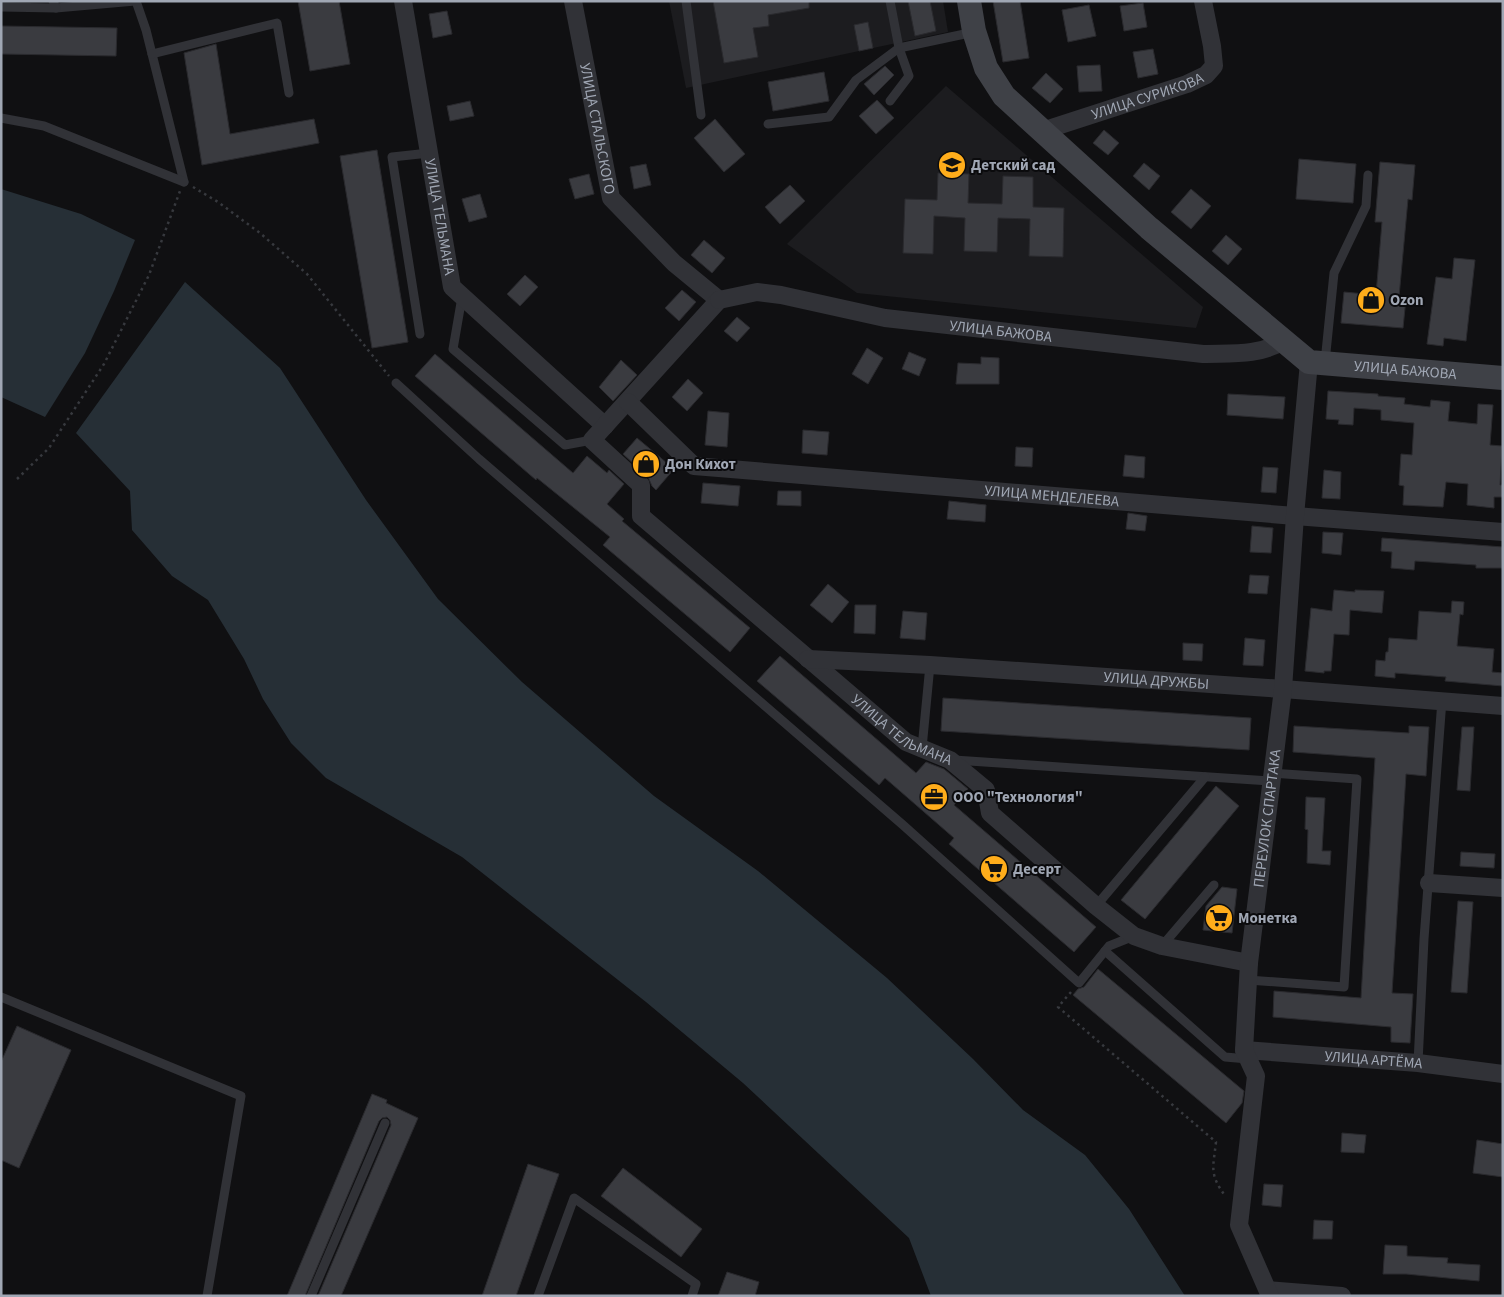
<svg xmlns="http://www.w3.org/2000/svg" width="1504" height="1297" font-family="'Source Sans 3',sans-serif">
<rect width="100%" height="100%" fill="#101012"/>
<g fill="#1c1c1f">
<path d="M669 1H943L948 32 686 88Z"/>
<path d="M946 86 1203 307 1196 328 857 293 787 244Z"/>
</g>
<g fill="#262f36">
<path d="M1 189 81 214 135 240 114 291 85 353 45 417 1 397Z"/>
<path d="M185 282 280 368 366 500 438 599 522 682 654 796 758 871 887 978 973 1059 1023 1110 1085 1155 1129 1209 1185 1296H931L909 1238 743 1083 646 1002 462 857 326 778 291 743 263 699 244 659 208 600 172 576 132 530 130 491 76 433Z"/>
</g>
<g fill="#3a3b40" stroke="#2a2a2e">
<path d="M298 1H339L350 64 310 71Z"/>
<path d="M713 1H809V8L768 15 769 26 753 28 758 57 724 63Z"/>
<path d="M908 1H930L936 31 915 36Z"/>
<path d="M993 1H1020L1029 58 1003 62Z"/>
<path d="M1143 3 1147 27 1124 31 1120 6Z"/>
<path d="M1089 5 1096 36 1068 42 1062 10Z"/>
<path d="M447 11 452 34 433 38 429 14Z"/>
<path d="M868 22 873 48 859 51 854 25Z"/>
<path d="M1 26 117 28 116 56 1 54Z"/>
<path d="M216 44 230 134 314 119 319 143 202 165 184 53Z"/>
<path d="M1153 49 1158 74 1138 78 1133 52Z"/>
<path d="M1100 65 1102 91 1079 92 1077 66Z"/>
<path d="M885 66 894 75 874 95 864 84Z"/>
<path d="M824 72 829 101 773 111 768 82Z"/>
<path d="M1046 73 1063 89 1050 103 1032 88Z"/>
<path d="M877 100 894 118 876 134 859 116Z"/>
<path d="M470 101 474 116 450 121 447 106Z"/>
<path d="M715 119 745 154 724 172 694 138Z"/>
<path d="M1104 130 1119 143 1108 155 1093 143Z"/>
<path d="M377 150 408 342 372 348 340 156Z"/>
<path d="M1299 159 1356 164 1353 203 1296 199Z"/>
<path d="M1380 162 1415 165 1412 200 1408 199 1399 297 1406 298 1403 328 1341 323 1344 292 1376 295 1382 222H1375Z"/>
<path d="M1144 163 1160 176 1149 190 1133 176Z"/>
<path d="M646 164 651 185 634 189 630 167Z"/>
<path d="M938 173 969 174 968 203 1002 204 1003 176 1033 177V207L1064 208 1063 257 1029 256 1030 219 998 218 997 252 964 251 965 218 934 216 933 254 903 253 905 199 937 200Z"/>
<path d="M589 174 594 194 575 199 569 179Z"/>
<path d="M790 185 805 201 780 224 765 207Z"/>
<path d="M1191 189 1211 206 1191 229 1171 212Z"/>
<path d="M480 194 487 217 469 222 462 199Z"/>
<path d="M1226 235 1242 249 1228 265 1212 251Z"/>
<path d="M704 240 725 258 712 273 691 255Z"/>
<path d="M1454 258 1475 260 1466 341 1444 338 1443 346 1427 344 1436 277 1452 279Z"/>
<path d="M525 275 538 287 520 306 507 294Z"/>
<path d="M682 290 696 302 679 321 665 308Z"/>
<path d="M737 317 750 328 737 342 724 331Z"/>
<path d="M867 348 883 358 868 384 852 374Z"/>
<path d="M909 352 926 359 919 376 902 369Z"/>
<path d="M435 354 573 473 587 456 607 473 609 470 624 484 607 504 624 519 622 521 750 628 730 652 603 545 610 537 537 478 536 480 415 376Z"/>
<path d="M981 357 999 358V384H956L958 363 981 364Z"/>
<path d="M621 360 637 375 613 401 599 387Z"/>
<path d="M688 379 703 393 687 411 672 397Z"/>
<path d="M1328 391 1378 394V396L1405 398 1404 404 1430 407 1431 400 1450 402 1448 421 1477 424 1478 404 1493 405 1490 445 1502 446 1500 485H1503V497H1494V508L1467 505 1468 484 1446 482 1443 507 1403 505 1404 486 1399 485 1401 454 1412 455 1414 423 1381 420V410L1354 408 1353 425 1338 424 1339 420 1326 419Z"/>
<path d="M1228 394 1285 397 1283 419 1227 415Z"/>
<path d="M708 411 729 413 727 447 705 445Z"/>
<path d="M803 430 829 432 827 455 802 453Z"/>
<path d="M637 438 674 469 656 490 652 486 648 477 623 454Z"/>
<path d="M1016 447 1033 448 1032 467 1015 466Z"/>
<path d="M1125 455 1145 457 1144 478 1123 476Z"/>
<path d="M1263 467 1278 468 1276 493 1261 492Z"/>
<path d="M1324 470 1341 472 1340 499 1322 498Z"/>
<path d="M703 483 740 486 738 506 701 503Z"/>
<path d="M778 491H801V506L777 505Z"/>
<path d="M949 501 986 505 985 522 947 519Z"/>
<path d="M1128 513 1147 516 1145 531 1126 529Z"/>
<path d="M1252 526 1273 528 1271 553 1250 552Z"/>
<path d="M1323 532 1343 533 1341 555 1322 553Z"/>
<path d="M1382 538 1503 547 1502 568H1476V565L1415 561 1414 570 1391 568 1392 552 1381 551Z"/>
<path d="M1250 575 1269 576 1267 594 1248 593Z"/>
<path d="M828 584 849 602 832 623 810 605Z"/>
<path d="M1334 590 1355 592V590L1384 591 1382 613 1350 610 1349 635 1334 634 1331 671H1324V673L1305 671 1311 608 1332 611Z"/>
<path d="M1452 601 1464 602 1463 615 1460 614 1457 646 1494 649 1492 672 1503 673V686L1445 681 1446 677 1395 673V678L1375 676 1376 660 1385 661 1386 652H1388L1389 638 1417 640 1419 611 1451 613Z"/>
<path d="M855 605H876L875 634 854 633Z"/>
<path d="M903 611 927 613 925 640 900 638Z"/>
<path d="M1245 638 1265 640 1263 666 1243 665Z"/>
<path d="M1183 643 1203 644 1202 661 1183 660Z"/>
<path d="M780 656 916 773 926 762 944 769 968 789 954 805 1096 927 1074 952 949 844 954 838 885 778 879 785 757 681Z"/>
<path d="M943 698 1251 718 1249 750 941 731Z"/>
<path d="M1294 726 1409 733V726L1429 727 1426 776 1406 774 1392 993 1413 994 1410 1043 1391 1042V1027L1273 1017 1274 991 1361 998 1375 758 1293 752Z"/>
<path d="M1462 727H1474L1470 791 1457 790Z"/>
<path d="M1216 786 1239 806 1145 919 1121 900Z"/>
<path d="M1306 797 1325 798 1322 851H1331L1330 865 1307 863 1308 830 1305 829Z"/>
<path d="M1461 852 1495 854 1494 868 1460 866Z"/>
<path d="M1222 887 1237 889 1232 933 1203 930 1206 906Z"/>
<path d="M1458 901 1473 902 1467 993 1451 992Z"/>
<path d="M1098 969 1244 1091 1242 1103 1226 1123 1073 995 1078 989 1084 987Z"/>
<path d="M17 1026 71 1050 19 1168 1 1160V1062Z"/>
<path d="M372 1094 387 1100 386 1103 418 1118 341 1296H318L391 1125 390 1120 387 1117 382 1118 379 1121 305 1296H287Z"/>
<path d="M1342 1133 1366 1135 1364 1153 1341 1152Z"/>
<path d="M1477 1140 1503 1144V1177L1473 1173Z"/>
<path d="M528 1164 559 1174 516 1296H482Z"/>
<path d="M623 1168 702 1229 681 1257 601 1196Z"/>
<path d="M1264 1184 1283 1185 1281 1207 1262 1205Z"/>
<path d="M1314 1220 1333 1221 1332 1239H1313Z"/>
<path d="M1385 1245 1407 1246V1256L1448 1258 1447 1263 1480 1265 1479 1281 1406 1274H1383Z"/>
<path d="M727 1272 759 1282 755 1296H718Z"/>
</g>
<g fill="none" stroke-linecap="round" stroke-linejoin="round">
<g stroke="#37393e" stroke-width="2.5" stroke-dasharray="2.5 4" stroke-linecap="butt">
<path d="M193 187 218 202 260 233 307 274 389 376"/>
<path d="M17 479 49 448 104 364 149 275 180 191"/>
<path d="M1071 992 1058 1007 1216 1142C1213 1169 1209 1174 1226 1197"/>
</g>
<g stroke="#313237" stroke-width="9">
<path d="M53 1 56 8 135 1"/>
<path d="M136 1 146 30 184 182"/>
<path d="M686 1 701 115"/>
<path d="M890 1 899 48 909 76 890 101"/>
<path d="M1 7 56 8"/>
<path d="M152 54 277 23 289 93"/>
<path d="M1 118 44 126 184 182"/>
<path d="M768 124 829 117 856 80 899 48 974 32"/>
<path d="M462 297 453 349 565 445 592 440"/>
<path d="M420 334 392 157 429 153"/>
<path d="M1325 362 1334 273 1366 206 1368 175"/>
<path d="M396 383 479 459 903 825 1079 983 1109 946 1134 936"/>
<path d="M922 748 930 665"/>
<path d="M954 760 1270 781"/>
<path d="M1096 906 1205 777"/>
<path d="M1162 946 1214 885"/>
<path d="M1105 951 1225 1057 1248 1059"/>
<path d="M1248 980 1344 987 1357 779 1271 773"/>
<path d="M1 997 241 1096 207 1296"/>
<path d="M1418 1063 1424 939 1442 700"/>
<path d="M311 1296 385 1123"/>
<path d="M538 1296 574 1198 696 1284 692 1296"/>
</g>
<g stroke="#313237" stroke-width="18">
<path id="s1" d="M403 1 452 287 605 426"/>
<path id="s2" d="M573 1 611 198 674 263 719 300"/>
<path id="s3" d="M1042 131 1187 84 1206 75 1214 66 1212 46 1203 1"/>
<path id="s4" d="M719 300 592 440 641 485V516L906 742 950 760 986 790 990 813 1096 906 1134 936 1162 946 1249 963"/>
<path id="s5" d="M719 300 757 292 781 295 885 318 1203 354C1233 353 1257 356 1284 341"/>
<path id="s6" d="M628 402 694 466 1295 516 1503 532"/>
<path id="s7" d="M808 659 930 665 1283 689 1503 706"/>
<path d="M1429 883 1503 888"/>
<path id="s8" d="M1244 1050 1418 1063 1503 1074"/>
<path d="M1268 1290 1342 1296"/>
<path id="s9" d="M1270 1296 1239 1225 1256 1076 1244 1050 1249 963 1283 689 1295 516 1309 362"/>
</g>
<path stroke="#3f4147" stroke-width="24" id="s10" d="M969 1 974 31 986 68 1004 96 1149 228 1309 362 1503 378"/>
</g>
<defs>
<symbol id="school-disc" viewBox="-11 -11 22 22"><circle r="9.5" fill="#ffad1b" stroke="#0b0b0d"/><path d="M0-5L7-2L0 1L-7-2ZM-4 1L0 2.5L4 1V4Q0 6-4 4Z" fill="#111"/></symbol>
<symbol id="shop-disc" viewBox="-11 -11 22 22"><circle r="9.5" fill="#ffad1b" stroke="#0b0b0d"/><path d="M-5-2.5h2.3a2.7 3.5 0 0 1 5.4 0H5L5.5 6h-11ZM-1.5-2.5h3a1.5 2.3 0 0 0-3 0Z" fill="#111"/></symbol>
<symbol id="office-disc" viewBox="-11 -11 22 22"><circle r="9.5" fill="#ffad1b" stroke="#0b0b0d"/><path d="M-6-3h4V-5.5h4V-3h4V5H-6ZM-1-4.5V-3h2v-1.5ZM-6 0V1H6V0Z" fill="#111"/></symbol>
<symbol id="supermarket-disc" viewBox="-11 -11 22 22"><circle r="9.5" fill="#ffad1b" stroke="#0b0b0d"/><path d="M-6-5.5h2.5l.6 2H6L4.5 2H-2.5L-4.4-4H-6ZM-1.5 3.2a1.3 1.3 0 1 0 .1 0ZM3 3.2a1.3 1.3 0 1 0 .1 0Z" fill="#111"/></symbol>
</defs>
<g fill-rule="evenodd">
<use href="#school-disc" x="936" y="149" width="32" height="32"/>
<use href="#shop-disc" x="1355" y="284" width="32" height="32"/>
<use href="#shop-disc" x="630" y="448" width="32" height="32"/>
<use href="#office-disc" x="918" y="781" width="32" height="32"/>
<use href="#supermarket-disc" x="978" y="853" width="32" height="32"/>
<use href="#supermarket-disc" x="1203" y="902" width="32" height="32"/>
</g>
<g text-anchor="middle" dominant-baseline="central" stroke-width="4" stroke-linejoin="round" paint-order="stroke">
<g font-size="15" fill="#a0a7b4" stroke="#0b0b0d">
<text stroke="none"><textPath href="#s3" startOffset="111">УЛИЦА СУРИКОВА</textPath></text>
<text stroke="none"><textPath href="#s2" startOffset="130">УЛИЦА СТАЛЬСКОГО</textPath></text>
<text stroke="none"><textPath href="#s1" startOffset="219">УЛИЦА ТЕЛЬМАНА</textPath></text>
<text stroke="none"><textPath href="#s5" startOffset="286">УЛИЦА БАЖОВА</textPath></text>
<text stroke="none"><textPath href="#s10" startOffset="604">УЛИЦА БАЖОВА</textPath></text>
<text stroke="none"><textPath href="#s6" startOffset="451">УЛИЦА МЕНДЕЛЕЕВА</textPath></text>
<text stroke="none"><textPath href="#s7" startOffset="349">УЛИЦА ДРУЖБЫ</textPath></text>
<text stroke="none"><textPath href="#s4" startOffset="625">УЛИЦА ТЕЛЬМАНА</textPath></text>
<text stroke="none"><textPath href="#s9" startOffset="489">ПЕРЕУЛОК СПАРТАКА</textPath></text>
<text stroke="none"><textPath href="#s8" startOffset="130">УЛИЦА АРТЁМА</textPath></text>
</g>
<g font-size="15" font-weight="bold" fill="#a0a7b4" stroke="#0b0b0d" text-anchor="start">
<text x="971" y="165">Детский сад</text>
<text x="1390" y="300">Ozon</text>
<text x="665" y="464">Дон Кихот</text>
<text x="953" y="797">ООО "Технология"</text>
<text x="1013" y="869">Десерт</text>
<text x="1238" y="918">Монетка</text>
</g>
</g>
<rect width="1504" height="1297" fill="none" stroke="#a0a7b4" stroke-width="5"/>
</svg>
